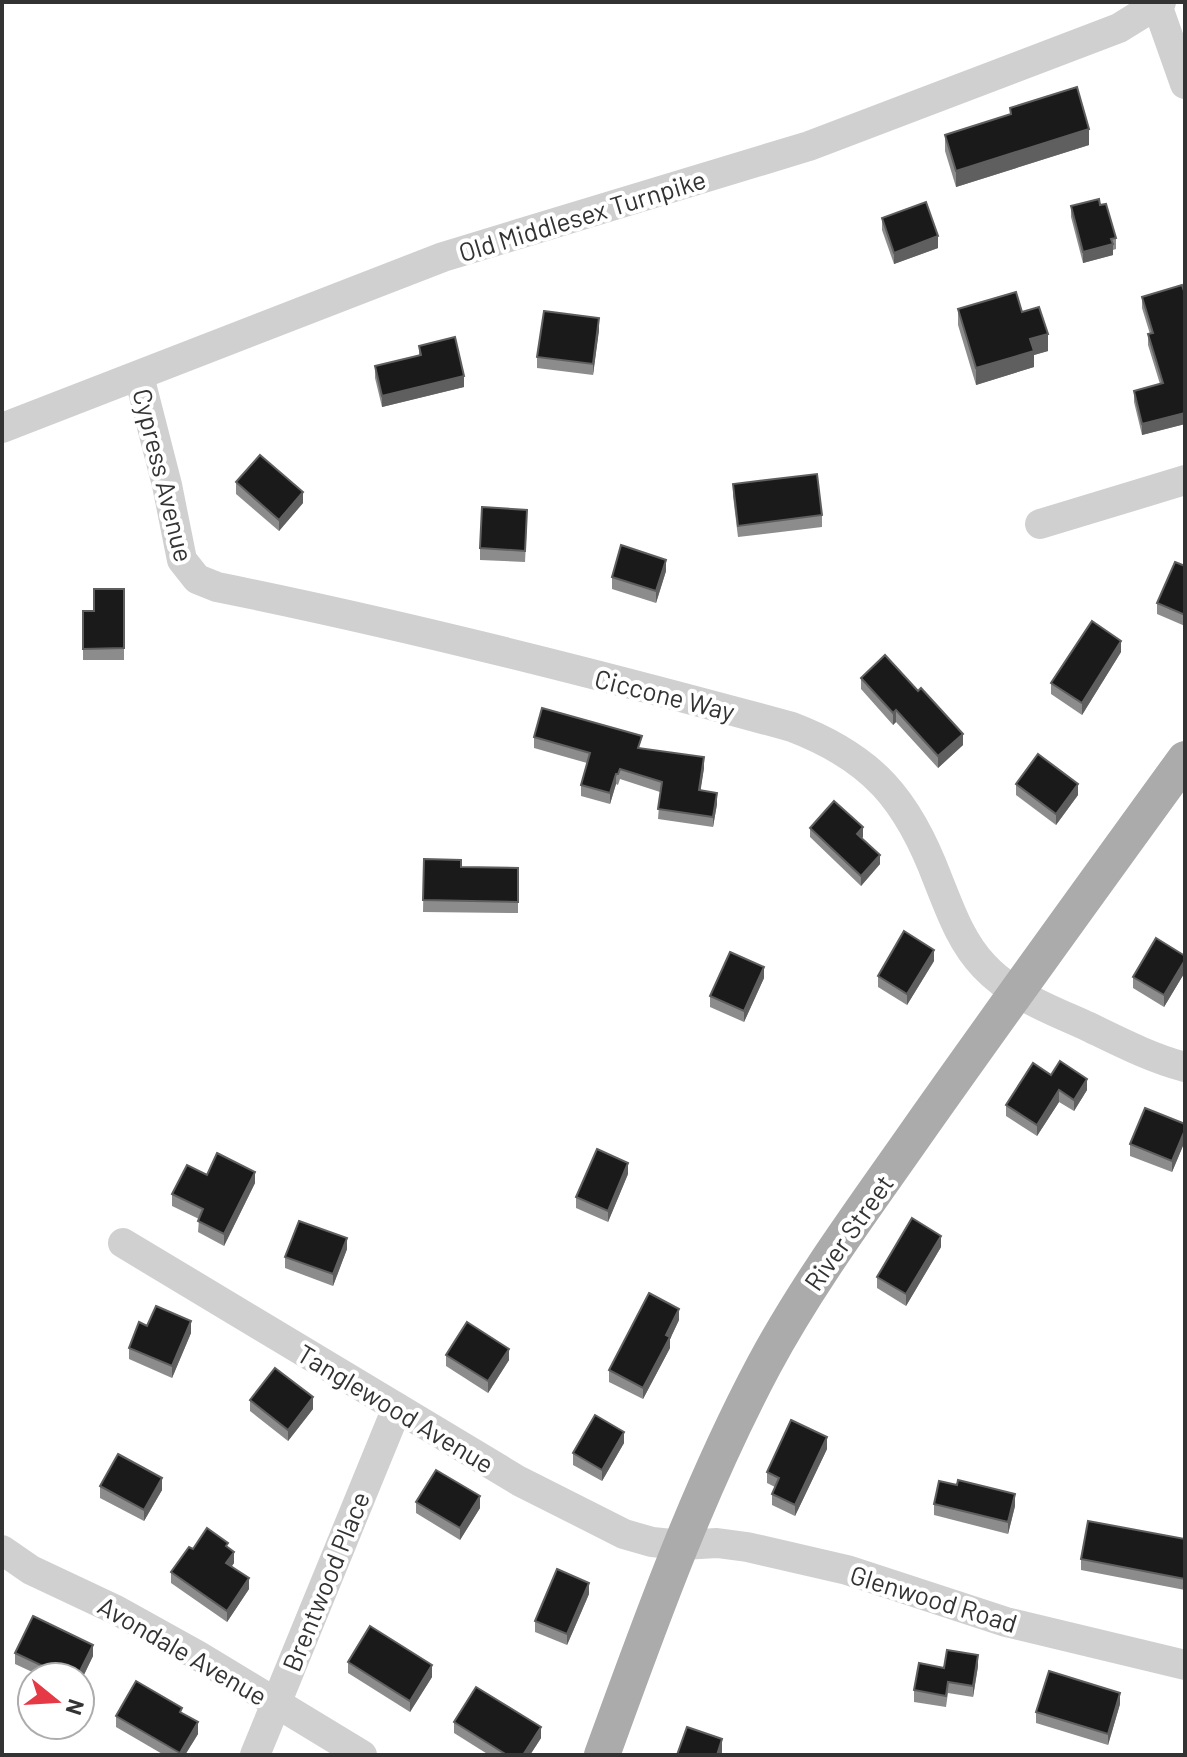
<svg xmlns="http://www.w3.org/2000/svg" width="1187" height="1757" font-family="Barlow,sans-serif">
<rect width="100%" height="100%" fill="#fff"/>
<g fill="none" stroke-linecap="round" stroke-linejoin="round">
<g stroke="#d0d0d0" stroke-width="30">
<path d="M1156 2 1185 84"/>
<path d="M139 376 167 485 182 560 197 579 217 587C411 626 602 675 792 727 873 758 908 800 938 880 950 910 961 942 984 966 1012 996 1052 1010 1089 1027 1120 1042 1151 1058 1185 1067"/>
<path d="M2 428 443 257 809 146 1119 28 1161 2"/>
<path d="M1040 524 1185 480"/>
<path d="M123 1243 519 1481 624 1534 652 1542 682 1545 717 1543 747 1547 847 1570 1006 1622 1185 1665"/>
<path d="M2 1550 31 1570 116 1610 197 1655 362 1755"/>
<path d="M255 1755 397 1408"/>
</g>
<path stroke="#ababab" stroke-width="36" d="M602 1755C650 1623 698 1489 764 1365 808 1283 864 1208 917 1132 1005 1007 1095 883 1185 759"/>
</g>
<g fill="#8c8c8c">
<path d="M1010 108 1089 145 956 187 945 151V135L1010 115Z"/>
<path d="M1100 205 1116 238V249L1113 250V255L1083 263 1071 217V206Z"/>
<path d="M882 218 938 248 894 264 882 230Z"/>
<path d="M1185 294V424L1142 435 1134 402V391L1160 384 1148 345V334H1150L1142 308V297Z"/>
<path d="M958 309 1022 312 1048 351 1034 355V367L976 385 958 325Z"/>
<path d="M599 330 593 375 537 368V357Z"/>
<path d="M419 346 464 387 382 407 375 378V366L419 356Z"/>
<path d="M236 482 303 503 279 531 236 494Z"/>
<path d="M733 484 822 515V527L738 537 733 496Z"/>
<path d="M527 521 525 562 480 560V548Z"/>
<path d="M1185 566V626L1157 614V603Z"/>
<path d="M666 571 656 603 612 589V577Z"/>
<path d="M124 589V660H83V611H94Z"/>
<path d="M1121 652 1082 715 1051 694V683Z"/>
<path d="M861 678 918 691 963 745 938 768 896 722 893 725 861 689Z"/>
<path d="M534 737 642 748 704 768 700 791 717 804 713 827 658 819 660 792 620 779 618 785 616 784 610 804 581 796V785L587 763 534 748Z"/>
<path d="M1016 784 1078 795 1056 825 1016 795Z"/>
<path d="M810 828 863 837 862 838 880 864 861 886 810 837Z"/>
<path d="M424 859 461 867 518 868V913L423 912Z"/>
<path d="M1185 956V972L1164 1007 1133 988V977Z"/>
<path d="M934 961 907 1005 878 987V976Z"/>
<path d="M764 978 744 1022 710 1007V996Z"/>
<path d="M1051 1075 1087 1090 1074 1111 1059 1102 1037 1136 1006 1116V1105Z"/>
<path d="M1185 1124V1141L1172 1172 1130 1156V1144Z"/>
<path d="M628 1174 608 1222 576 1208V1197Z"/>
<path d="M207 1175 255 1183 224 1246 198 1232 199 1219 172 1206V1194Z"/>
<path d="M941 1247 906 1306 877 1288V1277Z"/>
<path d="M347 1249 333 1286 285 1268V1257Z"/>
<path d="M679 1320 670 1339V1348L643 1399 609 1382V1370Z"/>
<path d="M147 1326 191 1333 172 1378 129 1359V1348Z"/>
<path d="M446 1355 509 1360 488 1393 446 1366Z"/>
<path d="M250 1400 313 1409 288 1441 250 1411Z"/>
<path d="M624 1443 602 1481 573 1465V1453Z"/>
<path d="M827 1449 795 1516 772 1505V1494L775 1487 767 1483V1472Z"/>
<path d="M100 1486 162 1490 144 1521 100 1498Z"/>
<path d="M416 1502 480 1508 460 1540 416 1513Z"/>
<path d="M934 1504 1015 1506 1008 1534 934 1515Z"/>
<path d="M1185 1539V1590L1081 1570V1559Z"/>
<path d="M228 1548 234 1563 232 1566 249 1589 227 1622 171 1583V1572L193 1549Z"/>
<path d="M589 1594 567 1645 535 1632V1621Z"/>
<path d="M15 1653 93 1656 80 1683V1677H43L15 1664Z"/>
<path d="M348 1662 432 1677 410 1712 348 1673Z"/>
<path d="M978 1666 973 1697 948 1693 946 1707 914 1702V1690L944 1668Z"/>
<path d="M1120 1704 1108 1745 1036 1723V1712Z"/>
<path d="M182 1713 198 1734 185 1755H164L116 1727V1716Z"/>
<path d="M454 1722 541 1738 530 1755H489L454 1733Z"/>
</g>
<g fill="#5f5f5f">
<path d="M1089 129V145L956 187V171Z"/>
<path d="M938 236V248L894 264V253Z"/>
<path d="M1113 244V255L1083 263V252Z"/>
<path d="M599 318V330L593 375V364Z"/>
<path d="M1048 334V351L1034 355V367L976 385V368L1030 339Z"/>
<path d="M464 376V387L382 407V396Z"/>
<path d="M1185 413V424L1142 435V424Z"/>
<path d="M303 492V503L279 531V520Z"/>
<path d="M666 560V571L656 603V591Z"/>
<path d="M1121 641V652L1082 715V703Z"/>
<path d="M896 710V722L893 725V713Z"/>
<path d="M963 734V745L938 768V756Z"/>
<path d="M704 757V768L699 801V790Z"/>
<path d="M616 774V784L610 804V793Z"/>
<path d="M1078 784V795L1056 825V814Z"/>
<path d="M717 793V804L713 827V817Z"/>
<path d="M863 827V837L857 843V834Z"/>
<path d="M880 855V864L861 886V876Z"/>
<path d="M934 950V961L907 1005V994Z"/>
<path d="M1185 960V972L1164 1007V995Z"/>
<path d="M764 967V978L744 1022V1011Z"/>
<path d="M1087 1079V1090L1074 1111V1100Z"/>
<path d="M1059 1090V1102L1037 1136V1125Z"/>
<path d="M1185 1130V1141L1172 1172V1161Z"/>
<path d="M628 1163V1174L608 1222V1211Z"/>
<path d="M255 1172V1183L224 1246V1234Z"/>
<path d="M941 1236V1247L906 1306V1294Z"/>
<path d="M347 1238V1249L333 1286V1274Z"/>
<path d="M679 1309V1320L670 1339V1348L643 1399V1388L666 1335Z"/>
<path d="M191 1321V1333L172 1378V1366Z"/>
<path d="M509 1349V1360L488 1393V1381Z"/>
<path d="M313 1397V1409L288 1441V1430Z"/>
<path d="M624 1432V1443L602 1481V1470Z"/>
<path d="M827 1437V1449L795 1516V1505Z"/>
<path d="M162 1478V1490L144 1521V1510Z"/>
<path d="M1015 1494V1506L1008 1534V1522Z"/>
<path d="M480 1496V1508L460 1540V1528Z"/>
<path d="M234 1552V1563L226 1574V1563Z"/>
<path d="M249 1578V1589L227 1622V1611Z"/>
<path d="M589 1583V1594L567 1645V1634Z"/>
<path d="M93 1645V1656L80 1683V1677H77Z"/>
<path d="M978 1655V1666L973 1697V1686Z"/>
<path d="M432 1665V1677L410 1712V1701Z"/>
<path d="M1120 1693V1704L1108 1745V1734Z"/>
<path d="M198 1722V1734L185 1755H180Z"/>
<path d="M541 1727V1738L530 1755H523Z"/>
<path d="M722 1739V1755H717Z"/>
</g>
<g fill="#1a1a1a" stroke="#5f5f5f" stroke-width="2">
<path d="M1077 87 1089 129 956 171 945 135 1011 114 1010 108Z"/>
<path d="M1099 199 1100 205 1106 204 1116 238 1111 239 1113 244 1083 252 1071 206Z"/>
<path d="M926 202 938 236 894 253 882 218Z"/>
<path d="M1182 285 1185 294V413L1142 424 1134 391 1163 383 1148 334 1153 333 1142 297Z"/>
<path d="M1016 292 1022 312 1039 307 1048 334 1030 339 1034 351 976 368 958 309Z"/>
<path d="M544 311 599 318 593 364 537 357Z"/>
<path d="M455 337 464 376 382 396 375 366 421 355 419 346Z"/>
<path d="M260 455 303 492 279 520 236 482Z"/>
<path d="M817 474 822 515 738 526 733 484Z"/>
<path d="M482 507 527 510 525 551 480 548Z"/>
<path d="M621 545 666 560 656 591 612 577Z"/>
<path d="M1175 562 1185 566V615L1157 603Z"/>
<path d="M94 589H124V648L83 649V611H94Z"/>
<path d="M1092 621 1121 641 1082 703 1051 683Z"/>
<path d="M885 655 918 691 921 688 963 734 938 756 896 710 893 713 861 678Z"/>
<path d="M542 708 642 736 638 748 704 757 699 790 717 793 713 817 658 809 662 782 620 769 618 774H616L610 793 581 785 590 753 534 737Z"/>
<path d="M1038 754 1078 784 1056 814 1016 784Z"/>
<path d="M834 801 863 827 857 834 880 855 861 876 810 828Z"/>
<path d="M424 859 461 860V867L518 868V902L423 900Z"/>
<path d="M904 931 934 950 907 994 878 976Z"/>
<path d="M1156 938 1185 956V960L1164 995 1133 977Z"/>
<path d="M730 952 764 967 744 1011 710 996Z"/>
<path d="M1060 1061 1087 1079 1074 1100 1059 1090 1037 1125 1006 1105 1033 1063 1051 1075Z"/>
<path d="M1145 1108 1185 1124V1130L1172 1161 1130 1144Z"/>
<path d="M597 1149 628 1163 608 1211 576 1197Z"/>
<path d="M217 1153 255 1172 224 1234 198 1221 203 1209 172 1194 187 1165 207 1175Z"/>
<path d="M912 1218 941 1236 906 1294 877 1277Z"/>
<path d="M299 1221 347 1238 333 1274 285 1257Z"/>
<path d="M649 1293 679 1309 666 1335 670 1337 643 1388 609 1370Z"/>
<path d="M156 1306 191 1321 172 1366 129 1348 139 1322 147 1326Z"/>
<path d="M467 1322 509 1349 488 1381 446 1355Z"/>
<path d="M275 1368 313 1397 288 1430 250 1400Z"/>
<path d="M595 1415 624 1432 602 1470 573 1453Z"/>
<path d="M791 1420 827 1437 795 1505 772 1494 779 1478 767 1472Z"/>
<path d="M118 1454 162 1478 144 1510 100 1486Z"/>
<path d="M436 1470 480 1496 460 1528 416 1502Z"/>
<path d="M958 1480 1015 1494 1008 1522 934 1504 939 1481 957 1485Z"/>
<path d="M1088 1521 1185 1539V1579L1081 1559Z"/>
<path d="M207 1528 228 1543 226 1546 234 1552 226 1563 249 1578 227 1611 171 1572 189 1547 193 1549Z"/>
<path d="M557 1569 589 1583 567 1634 535 1621Z"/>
<path d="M33 1616 93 1645 77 1677H66L15 1653Z"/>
<path d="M370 1626 432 1665 410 1701 348 1662Z"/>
<path d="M947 1650 978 1655 973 1686 948 1682 946 1696 914 1690 919 1663 944 1668Z"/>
<path d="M1049 1671 1120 1693 1108 1734 1036 1712Z"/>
<path d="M136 1681 182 1708 180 1712 198 1722 180 1753 116 1716Z"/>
<path d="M476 1687 541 1727 523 1755H507L454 1722Z"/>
<path d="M687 1727 722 1739 717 1755H677Z"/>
</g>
<g text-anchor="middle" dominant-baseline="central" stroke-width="8" stroke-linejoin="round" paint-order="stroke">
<g font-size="26" fill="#333" stroke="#fff">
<text transform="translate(582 215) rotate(-17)">Old Middlesex Turnpike</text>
<text transform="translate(164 475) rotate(76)">Cypress Avenue</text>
<text transform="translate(665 694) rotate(14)">Ciccone Way</text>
<text transform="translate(848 1232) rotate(-55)">River Street</text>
<text transform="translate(396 1408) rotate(31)">Tanglewood Avenue</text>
<text transform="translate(325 1581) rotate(-68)">Brentwood Place</text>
<text transform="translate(934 1598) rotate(17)">Glenwood Road</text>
<text transform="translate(183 1650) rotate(30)">Avondale Avenue</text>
</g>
</g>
<rect width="1187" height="1757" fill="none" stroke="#333333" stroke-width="8"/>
<g transform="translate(56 1701) rotate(108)"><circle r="38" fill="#ffffff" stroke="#adadad" stroke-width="2"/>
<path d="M0-6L14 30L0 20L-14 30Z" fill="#e63946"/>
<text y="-12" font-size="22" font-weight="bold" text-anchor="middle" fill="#333333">N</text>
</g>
</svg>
